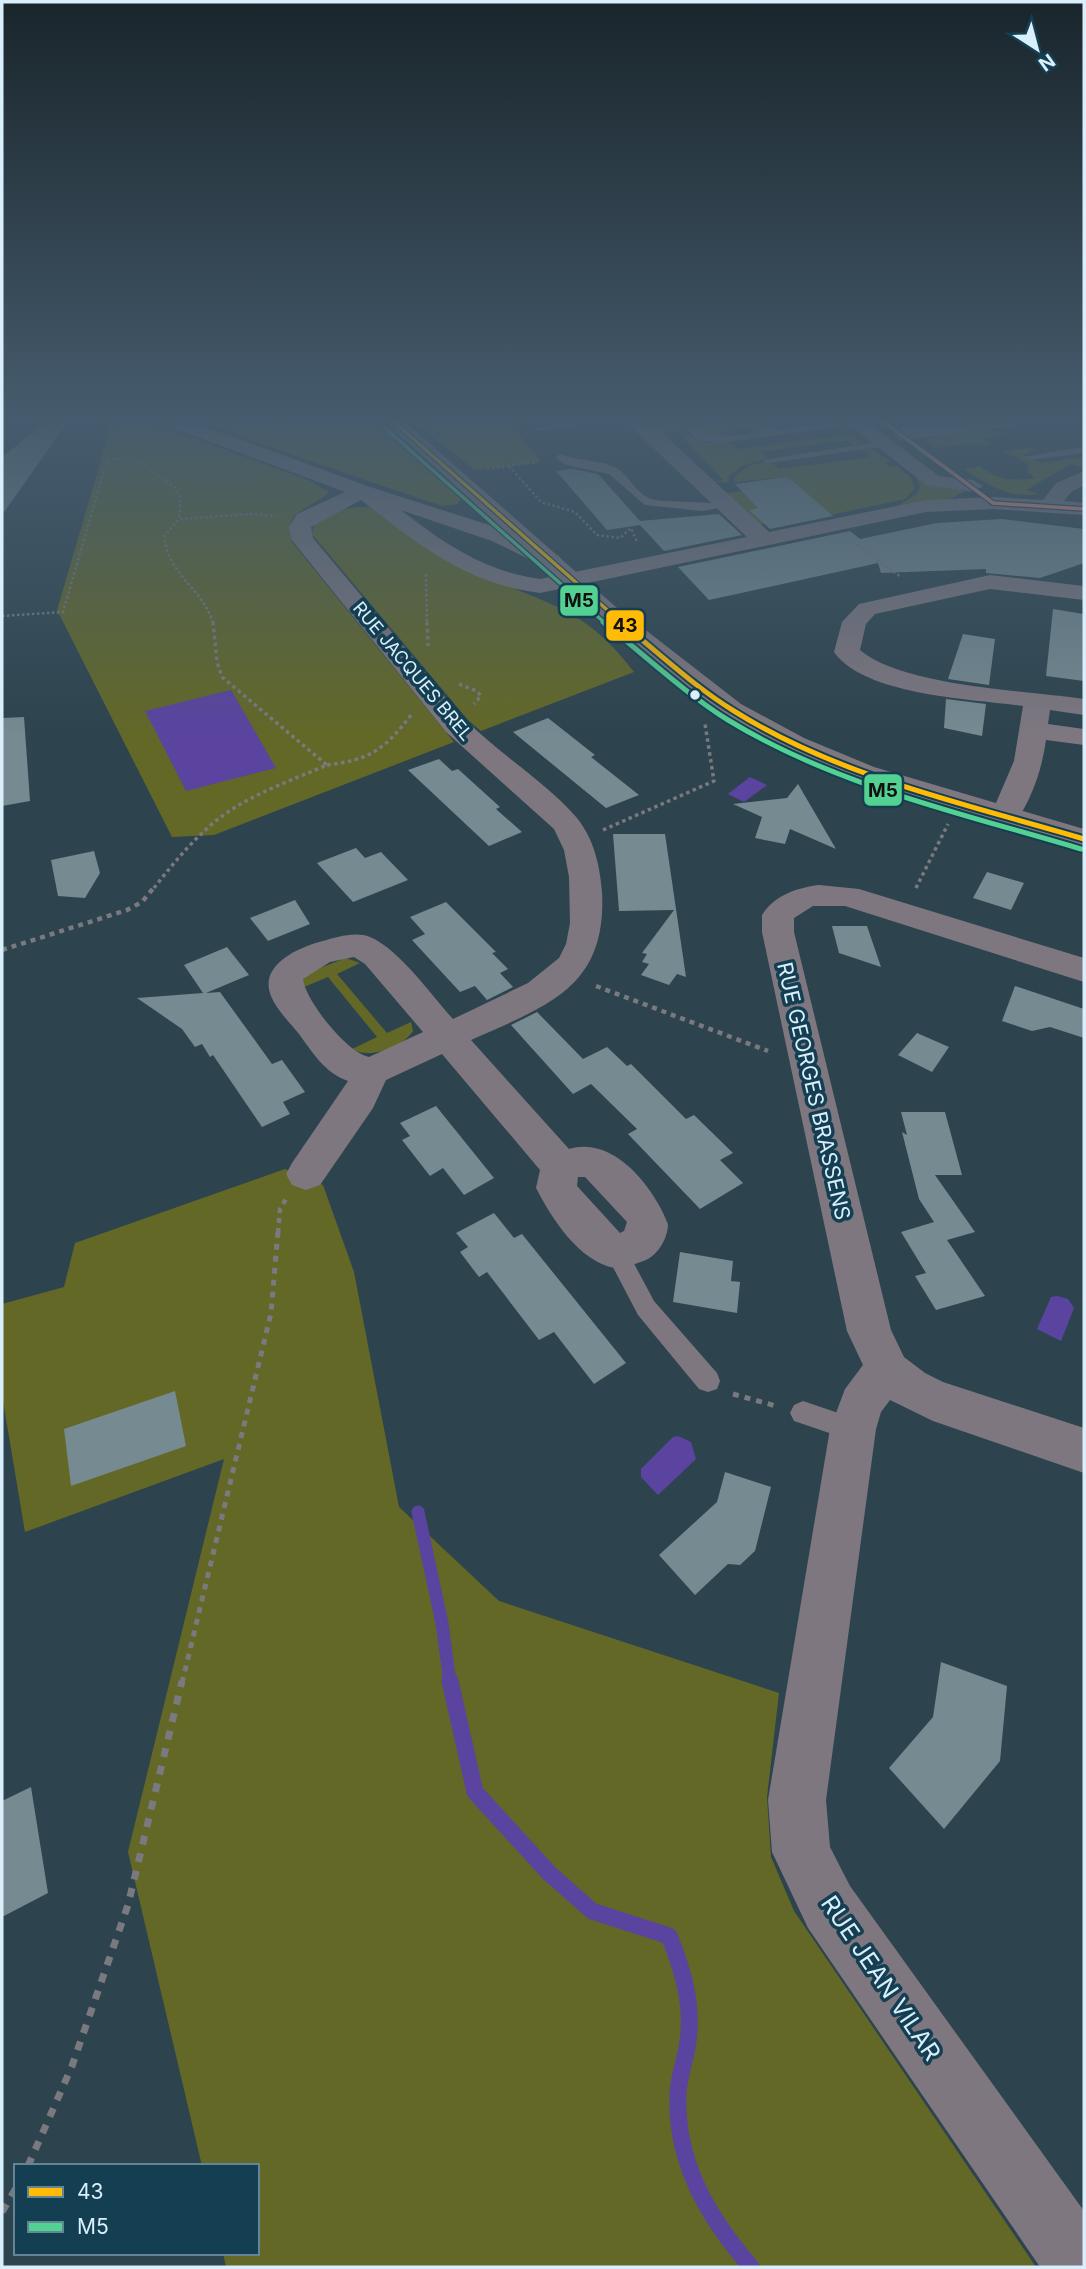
<svg xmlns="http://www.w3.org/2000/svg" width="1086" height="2269" font-family="Inter,sans-serif">
<rect width="100%" height="100%" fill="#2d444e"/>
<g fill="#636827">
<path d="M128 420H144L308 480 329 492C311 510 281 510 292 542L454 742 214 835 172 837 57 610 111 426Z"/>
<path d="M197 420H383L461 500 457 504 442 506C360 478 278 451 197 420Z"/>
<path d="M412 420H508L541 462 475 470Z"/>
<path d="M644 420H654L660 425 677 423 692 438 708 443H731L738 449 847 435 841 430 845 429 860 441 854 446 847 440 760 452 767 459 742 466 729 476V482H711L723 480 676 431 661 433Z"/>
<path d="M717 420 761 429 763 432 756 434 748 428 720 432 726 438 706 436 690 421Z"/>
<path d="M977 430H1001L1007 434 983 439 991 445 964 444 934 448 927 441 936 435Z"/>
<path d="M870 448 890 461 885 462 890 467 897 466 911 478 915 488 905 499 779 526 757 523 722 494 741 491 751 499 804 491 787 477 734 482V478C744 467 755 463 770 461L779 469 870 457 864 451Z"/>
<path d="M1030 448 1034 450 1023 455 1041 463 1084 457V468L1071 464 1026 490 1039 494C1010 499 988 485 964 469L980 466C995 478 1007 482 1035 478L1026 471 1029 470 1025 467 1030 466 1017 457 1000 451Z"/>
<path d="M917 478 926 485 965 491 952 498 897 506 917 494 920 487Z"/>
<path d="M371 507C403 527 435 549 468 567 539 605 580 600 634 672L481 731 468 720 312 534C315 509 351 507 371 507Z"/>
<path d="M346 958 360 963 337 974 387 1033 411 1022 413 1031C403 1047 369 1060 352 1049L377 1037 328 977 304 987 302 980 307 973Z"/>
<path d="M285 1169 323 1185 354 1272 399 1507 499 1601 779 1693 767 1797 771 1857 794 1911 1036 2267H226L223 2253H257V2166H202L128 1852 224 1459 25 1532 2 1395V1304L64 1287 75 1243Z"/>
</g>
<g fill="#5a44a0">
<path d="M231 690 276 768 186 791 145 711Z"/>
<path d="M750 777 767 785 744 802 728 794Z"/>
<path d="M1057 1296 1068 1299 1074 1308 1061 1341 1037 1329 1051 1297Z"/>
<path d="M678 1436 691 1442 696 1459 658 1495 641 1477V1469L673 1437Z"/>
</g>
<g fill="none" stroke-linecap="round" stroke-linejoin="round">
<path stroke="#5a44a0" stroke-width="13" d="M418 1512 442 1623 450 1683"/>
<path stroke="#5a44a0" stroke-width="17" d="M450 1681 475 1792 549 1873 592 1911 669 1936C683 1970 693 2004 688 2041 686 2058 679 2075 678 2093 675 2162 708 2217 751 2267"/>
</g>
<g fill="#758a91">
<path d="M48 420H69L2 515V457Z"/>
<path d="M572 469 598 474 640 521 719 514 742 535 664 551 640 525 607 530 556 471Z"/>
<path d="M787 477 795 483 833 516 770 529 749 510 758 508 735 484Z"/>
<path d="M1002 519 1084 529V563L1040 578 986 573V569L881 573 878 563 709 600 678 567 850 531 860 539 937 523Z"/>
<path d="M1053 609 1084 614V681L1046 676Z"/>
<path d="M963 634 995 639 989 685 948 679Z"/>
<path d="M946 699 986 704 982 736 944 728Z"/>
<path d="M24 717 30 801 2 806V718Z"/>
<path d="M548 718 595 755 591 757 639 795 606 808 513 732Z"/>
<path d="M439 759 452 771 458 769 500 807 496 809 522 832 489 846 408 770Z"/>
<path d="M798 784 836 849 790 829 785 844 755 838 762 817 733 804 787 798Z"/>
<path d="M613 834H665L686 977 677 974 669 985 641 975 649 964 642 962 647 954 642 953 674 910 619 911Z"/>
<path d="M356 848 365 858 381 852 408 880 353 902 317 863Z"/>
<path d="M94 851 100 873 85 898 58 896 51 860Z"/>
<path d="M987 872 1024 883 1011 910 973 898Z"/>
<path d="M295 900 310 924 268 941 250 918Z"/>
<path d="M446 902 496 952 492 953 508 969 500 973 513 987 487 1000 475 986 460 992 412 940 425 934 410 917Z"/>
<path d="M832 926H867L881 967 839 953Z"/>
<path d="M227 947 249 975 206 993 220 992 272 1064 282 1060 305 1092 283 1102 290 1114 262 1127 213 1055 210 1057 202 1044 195 1047 182 1029 137 998 203 993 184 965Z"/>
<path d="M1015 986 1084 1009V1038L1050 1027 1032 1031 1002 1021Z"/>
<path d="M537 1012 583 1059 607 1047 627 1066 631 1064 686 1119 694 1115 733 1153 720 1160 743 1183 700 1209 628 1134 637 1129 591 1084 573 1094 511 1025Z"/>
<path d="M917 1033 949 1047 932 1072 898 1055Z"/>
<path d="M436 1106 494 1178 464 1195 443 1168 430 1176 402 1140 410 1136 400 1123Z"/>
<path d="M901 1112H945L962 1175H935L975 1232 947 1240 985 1296 936 1310 915 1276 926 1273 901 1232 934 1222 919 1199 902 1132 907 1135Z"/>
<path d="M494 1213 514 1238 522 1234 626 1363 594 1384 554 1332 539 1340 487 1272 479 1277 460 1252 468 1247 456 1233Z"/>
<path d="M680 1252 733 1261 731 1281 740 1282 737 1313 673 1302Z"/>
<path d="M175 1391 186 1446 71 1486 64 1429Z"/>
<path d="M725 1472 771 1487 755 1551 740 1565 728 1564 695 1595 659 1555 717 1502Z"/>
<path d="M941 1662 1007 1686 1000 1761 944 1829 889 1768 933 1717Z"/>
<path d="M31 1787 48 1893 2 1917V1801Z"/>
</g>
<g fill="none" stroke-linecap="round" stroke-linejoin="round">
<g stroke="#7a797f" stroke-width="2.5" stroke-dasharray="2.5 2.5" stroke-linecap="butt">
<path d="M273 420 289 433 322 446"/>
<path d="M509 466 541 502 575 512 597 535 620 538 631 528 637 542"/>
<path d="M487 469 537 462"/>
<path d="M857 545 901 577"/>
<path d="M426 574 427 623"/>
<path d="M2 616 63 612 107 460 129 458 142 463 175 488 181 499 179 519"/>
<path d="M213 623C202 587 169 577 164 536L179 519 250 514 276 516"/>
</g>
<g stroke="#7a797f" stroke-width="3.5" stroke-dasharray="3.5 3.5" stroke-linecap="butt">
<path d="M427 622 428 646"/>
<path d="M459 684 477 691 481 696 474 704"/>
<path d="M327 765C370 760 385 749 411 715"/>
<path d="M603 830 714 781 705 724"/>
<path d="M154 888C172 865 190 843 212 824 245 796 288 782 327 765L222 677 217 662 213 622"/>
<path d="M916 888 948 824"/>
</g>
<g stroke="#7a797f" stroke-width="4.5" stroke-dasharray="5 5" stroke-linecap="butt">
<path d="M2 950 127 910 142 902 155 886"/>
<path d="M596 986 768 1051"/>
<path d="M278 1233 280 1209 286 1199"/>
</g>
<g stroke="#7a797f" stroke-width="5" stroke-dasharray="6 6" stroke-linecap="butt">
<path d="M733 1394 776 1406"/>
<path d="M182 1683 271 1313 278 1231"/>
</g>
<g stroke="#7a797f" stroke-width="7" stroke-dasharray="9 9" stroke-linecap="butt">
<path d="M28 2166 72 2066 128 1905 182 1681"/>
<path d="M2 2212 16 2188"/>
</g>
<g fill="#7e7780" fill-rule="evenodd">
<path d="M581 420H610L538 431 533 428Z"/>
<path d="M722 420H740L778 430 859 420 864 423 720 443 697 439 681 424 690 422C715 443 734 435 765 431Z"/>
<path d="M884 441 889 444 888 446 768 463 763 460Z"/>
<path d="M1084 447V453L1029 460 1024 457Z"/>
<path d="M560 454C578 461 604 460 618 469 631 478 638 497 655 500 669 502 725 502 731 506L702 511 645 505 609 474 566 465 555 457Z"/>
<path d="M615 1240 623 1243 654 1301 717 1373 720 1381 717 1389 708 1392 699 1389 638 1315 604 1250 607 1243Z"/>
<path d="M803 1401 862 1421 866 1429 862 1437 853 1441 794 1421 790 1413 794 1405Z"/>
</g>
<g fill="#7e7780" fill-rule="evenodd">
<path d="M161 420H187L370 487 508 531 559 556 562 561 551 568 543 566 492 541 401 510C443 543 486 572 540 579L747 537 624 420H645L655 426 769 532 926 500 993 497 1043 500 1056 483 1084 471V485L1071 492 1064 501 1084 503V515L993 509 926 512 540 593C465 583 419 545 361 500L311 527 313 538C347 579 381 619 415 660 432 680 447 702 466 720 500 755 545 781 577 818 594 839 600 866 602 892 607 989 546 1006 471 1040L569 1149C613 1135 654 1187 668 1224 668 1237 659 1254 646 1260 637 1263 624 1269 615 1268 579 1262 551 1217 536 1188L540 1170 442 1054 386 1080 373 1108 320 1185 306 1190 292 1185 286 1174 292 1163 348 1081C325 1073 313 1053 299 1034 290 1023 276 1009 271 996 258 964 300 947 323 941 337 937 355 931 370 937 399 949 431 995 453 1019L528 983 559 958 566 944 570 923 569 877 564 850 554 829 446 732 291 539 289 527 297 514 345 492 163 424ZM354 957 365 964 423 1032 369 1057C347 1053 305 1000 303 979L330 962ZM578 1177H585L627 1222 624 1231 620 1233 577 1186Z"/>
<path d="M844 420H864L939 476 973 480 983 486 973 492 926 485Z"/>
<path d="M970 420H1022L1013 426 901 440 892 434 901 428Z"/>
<path d="M990 575 1084 586V600L990 589 875 614 866 624 860 650C904 687 1025 690 1084 699V715L1050 710 1048 724 1084 729V745L1046 740C1042 769 1032 799 1015 823L1005 826 995 823 990 817 1014 761 1023 706C974 699 865 696 834 652L842 622 859 604Z"/>
<path d="M819 885 859 889 1084 958V982L845 906H813L794 918V932L891 1330 904 1357 925 1373 943 1382 1084 1428V1473L933 1421 890 1400 881 1412 876 1429 826 1800 830 1847 850 1886 1084 2211V2267H1040L808 1928 772 1852 768 1800 830 1429 845 1389 863 1365 847 1331 762 932V915C775 895 796 888 819 885Z"/>
</g>
<path fill="#7e7780" fill-rule="evenodd" d="M383 420H403L616 607 741 704 804 738 874 767 1084 829V848L854 779 784 750 723 716 600 617Z"/>
<defs>
<path id="bus-1-far1" d="M392 420 622 623"/>
<path id="bus-1" d="M620 622C657 651 693 686 734 711 839 777 966 804 1084 839"/>
<path id="bus-2-far1" d="M385 428 605 623"/>
<path id="bus-2" d="M603 622C642 653 686 694 728 720 836 786 961 813 1081 849"/>
<g id="bus-3">
<path d="M881 420 993 503"/>
<path d="M993 503 1084 509"/>
</g>
</defs>
<use href="#bus-1-far1" stroke="#143e51" stroke-width="6"/>
<use href="#bus-1" stroke="#143e51" stroke-width="9"/>
<use href="#bus-2-far1" stroke="#143e51" stroke-width="6"/>
<use href="#bus-2" stroke="#143e51" stroke-width="9"/>
<use href="#bus-3" stroke="#143e51" stroke-width="6"/>
<use href="#bus-1-far1" stroke="#ffbb06" stroke-width="3.5"/>
<use href="#bus-1" stroke="#ffbb06" stroke-width="5"/>
<use href="#bus-2-far1" stroke="#53d192" stroke-width="3.5"/>
<use href="#bus-2" stroke="#53d192" stroke-width="5"/>
<use href="#bus-3" stroke="#ff9280" stroke-width="3.5"/>
</g>
<linearGradient id="sky" x2="0" y2="1"><stop stop-color="#19252b"/><stop offset="0.57" stop-color="#465c6e"/><stop offset="1" stop-color="#465c6e" stop-opacity="0"/></linearGradient>
<rect width="1086" height="737" fill="url(#sky)"/>
<circle fill="#d9effb" stroke="#143e51" stroke-width="2.5" cx="695" cy="695" r="6"/>
<g text-anchor="middle" dominant-baseline="central" stroke-width="7" stroke-linejoin="round" paint-order="stroke">
<g font-size="18" fill="#d9effb" stroke="#143e51">
<text transform="translate(413 671) rotate(50)">RUE JACQUES BREL</text>
</g>
<g font-size="21" fill="#d9effb" stroke="#143e51">
<text transform="translate(814 1091) rotate(77)">RUE GEORGES BRASSENS</text>
</g>
<g font-size="24" fill="#d9effb" stroke="#143e51">
<text transform="translate(881 1978) rotate(56)">RUE JEAN VILAR</text>
</g>
</g>
<g stroke="#143e51" stroke-width="2.5">
<rect x="559" y="584" width="40" height="33" rx="7" fill="#53d192"/>
<rect x="605" y="609" width="40" height="33" rx="7" fill="#ffbb06"/>
<rect x="863" y="773" width="40" height="34" rx="7" fill="#53d192"/>
</g>
<g font-size="19" text-anchor="middle" font-weight="bold" fill="#111">
<text x="579" y="607">M5</text>
<text x="625" y="632">43</text>
<text x="883" y="797">M5</text>
</g>
<rect width="1086" height="2269" fill="none" stroke="#d9effb" stroke-width="7"/>
<rect x="14" y="2164" width="245" height="91" fill="#143e51" stroke="#638595" stroke-width="2"/>
<rect x="28" y="2187" width="35" height="10" fill="#ffbb06" stroke="#638595" stroke-width="2"/>
<text x="77" y="2199" font-size="21" fill="#d9effb">43</text>
<rect x="28" y="2222" width="35" height="10" fill="#53d192" stroke="#638595" stroke-width="2"/>
<text x="77" y="2234" font-size="21" fill="#d9effb">M5</text>
<g transform="translate(1037 49) rotate(144)" stroke="#143e51" stroke-width="5" paint-order="stroke">
<path d="M0-5L12 26L0 18L-12 26Z" fill="#d9effb"/>
<text y="-10" font-size="19" font-weight="bold" text-anchor="middle" fill="#d9effb">N</text>
</g>
</svg>
